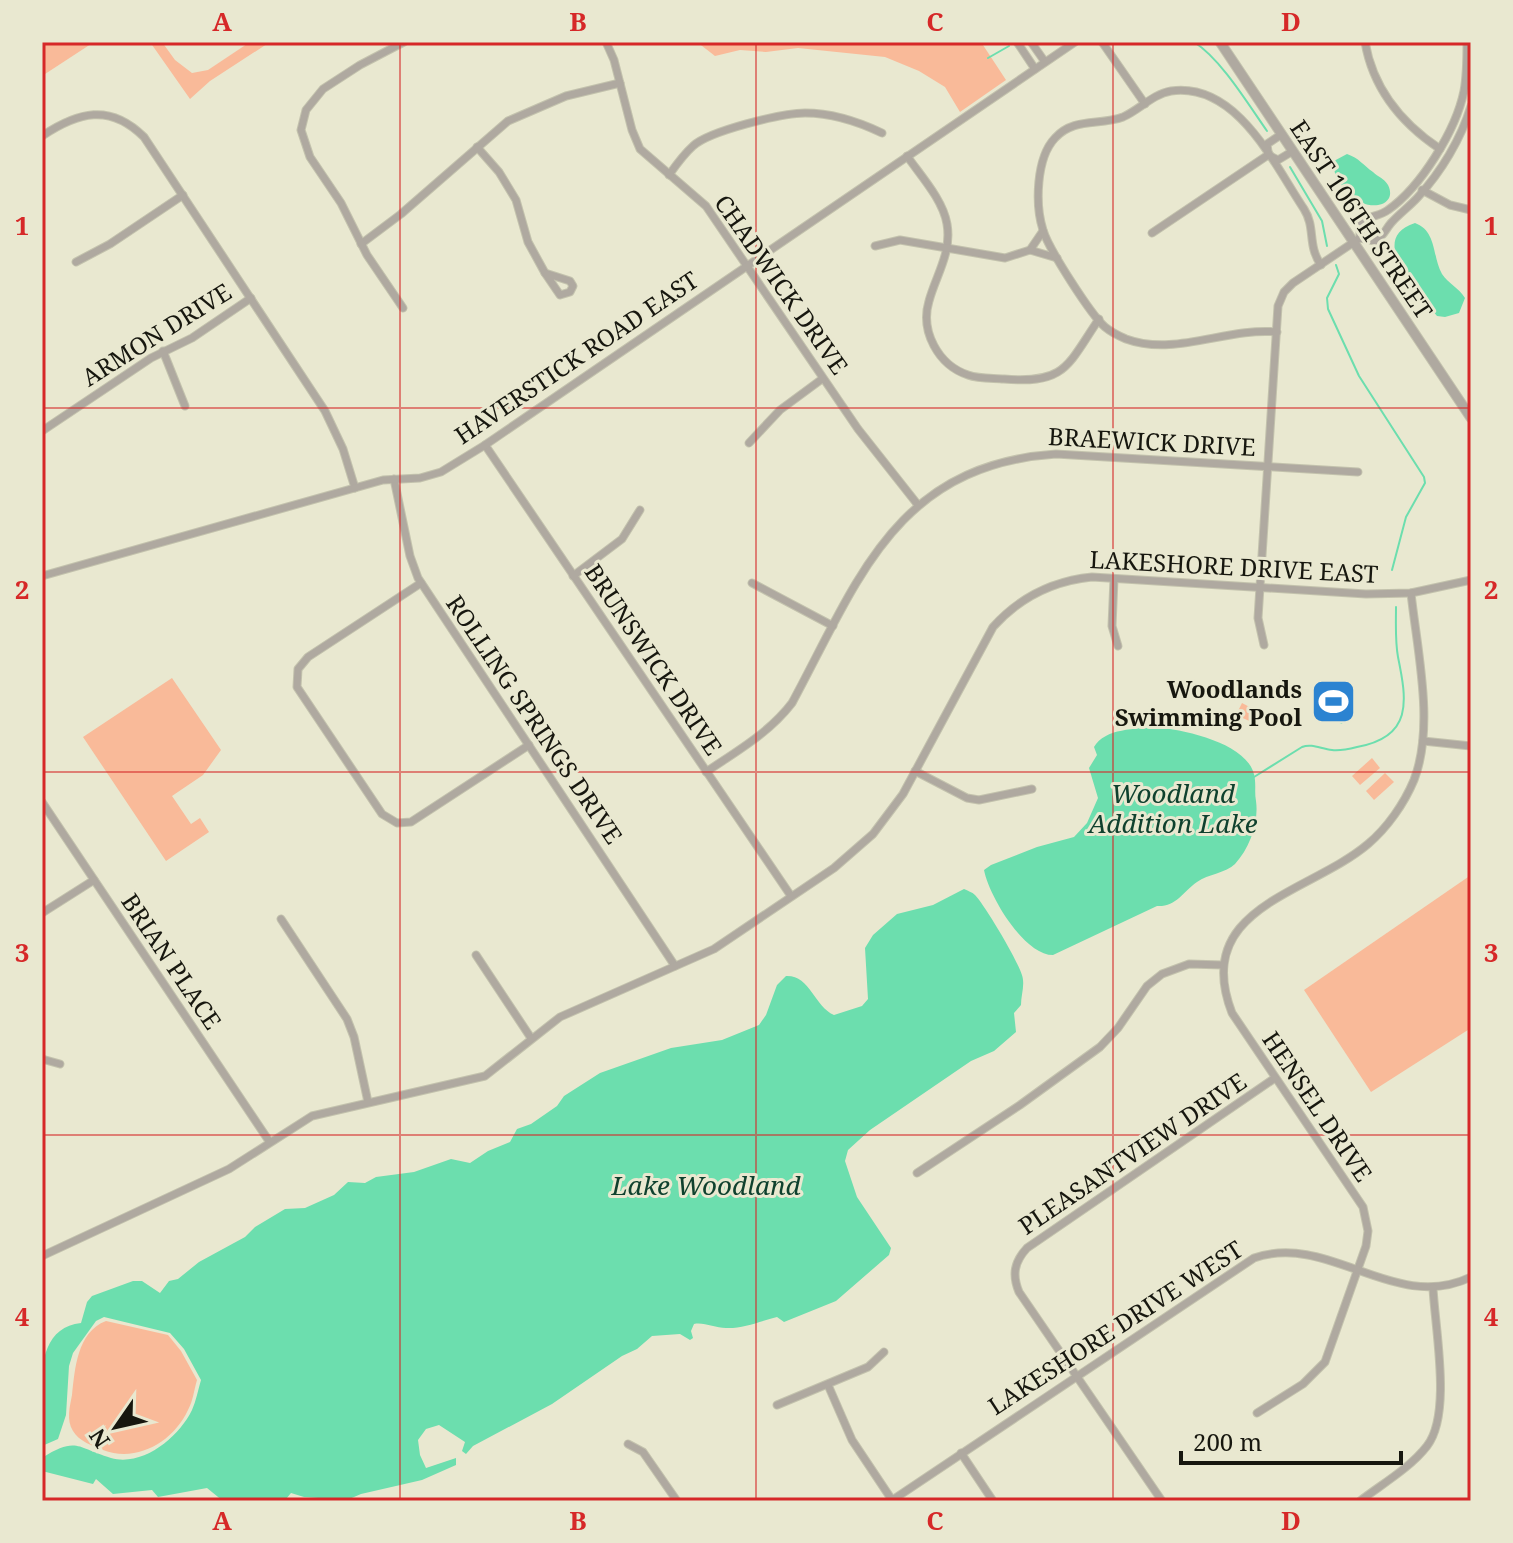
<svg xmlns="http://www.w3.org/2000/svg" width="1513" height="1543" font-family="'Noto Serif',serif">
<rect width="100%" height="100%" fill="#e9e8d0"/>
<g fill="#f9ba99">
<path d="M42 42H94L42 76Z"/>
<path d="M150 42H162L175 60 192 73 208 70 250 42H270L210 81 190 99Z"/>
<path d="M697 42H981L1006 80 960 112 945 87 919 71 885 57 798 48 766 52 740 50 715 56Z"/>
<path d="M172 678 221 750 203 775 172 796 191 824 200 818 209 832 166 861 83 737Z"/>
<path d="M1242 703 1261 713 1256 724 1236 715Z"/>
<path d="M1372 758 1380 768 1360 785 1352 776Z"/>
<path d="M1385 773 1394 782 1374 800 1366 791Z"/>
<path d="M1471 875V1028L1371 1092 1304 990Z"/>
<path d="M106 1321 168 1335 181 1351 197 1380C194 1390 193 1401 188 1410 173 1442 137 1463 103 1450 92 1446 79 1441 73 1431 66 1420 70 1406 72 1395 75 1369 77 1332 106 1321Z"/>
</g>
<g fill="#6cdeae">
<path d="M1347 154C1359 158 1363 165 1373 172 1378 177 1384 178 1388 185 1402 213 1343 218 1332 162Z"/>
<path d="M1415 223C1437 231 1432 256 1442 274 1448 283 1459 288 1465 298L1459 313 1445 317 1437 316C1420 294 1365 239 1415 223Z"/>
<path d="M1329 688 1342 694 1335 709 1345 716 1342 724 1322 716 1330 693 1327 692Z"/>
<path d="M1156 727C1184 730 1242 742 1253 771 1257 782 1254 791 1256 801 1259 822 1250 848 1235 864 1226 873 1208 874 1197 882 1183 892 1176 907 1157 906L1053 955C1024 955 989 896 984 870L991 865 1037 847 1074 837 1087 823 1098 798 1089 768 1097 755 1094 747C1105 728 1136 729 1156 727Z"/>
<path d="M964 889C968 891 972 892 975 895 984 904 1023 968 1023 980 1024 988 1021 996 1021 1005L1014 1013 1016 1032 994 1051 971 1061 870 1130 848 1150 845 1161 857 1197 891 1248 889 1255 836 1301 784 1322 777 1317C761 1321 742 1329 726 1328 715 1328 704 1322 694 1324L691 1331 693 1338 690 1340 680 1334 652 1336 637 1349 622 1356 552 1404 473 1446 466 1454 462 1451 465 1442 439 1425 426 1429 418 1440 420 1455 426 1468 456 1458V1465L422 1480 361 1494 347 1500 304 1497 291 1493 286 1499 278 1501H223L207 1488 158 1497 152 1490 113 1494 96 1479 93 1484 42 1471V1458C77 1436 77 1448 111 1458 143 1467 179 1437 192 1410 196 1401 198 1390 201 1380L184 1349 170 1333 104 1317 96 1321 73 1353 69 1366 66 1415 58 1439 42 1446C42 1407 28 1328 81 1323L87 1302 92 1296 133 1281H142L160 1293 169 1281 178 1279 199 1262 245 1237 255 1227 285 1209 305 1208 334 1195 348 1182 365 1183 376 1177 414 1172 451 1159 470 1163 488 1151 510 1142 517 1129 531 1124 557 1106 564 1096 600 1073 671 1048 722 1040 759 1025 766 1015 777 985 786 976C810 975 814 1006 834 1015L862 1006 868 999 865 948 873 935 897 914 933 905Z"/>
</g>
<g fill="none" stroke-linecap="round" stroke-linejoin="round">
<g stroke="#6cdeae" stroke-width="2">
<path d="M1163 42H1166"/>
<path d="M1194 42C1221 59 1248 104 1267 131"/>
<path d="M988 58 1009 46"/>
<path d="M1290 167 1322 221 1327 246"/>
<path d="M1336 265 1339 274 1327 298 1328 309 1359 376 1424 477 1425 483 1406 517 1392 570"/>
<path d="M1254 777 1302 747C1312 743 1321 749 1332 750 1340 751 1349 749 1357 747 1413 737 1407 701 1398 657 1395 641 1396 624 1396 607"/>
</g>
<defs>
<g id="minor">
<path d="M606 42 614 60 632 130 640 149 706 206 858 429 918 505"/>
<path d="M1017 42 1035 69"/>
<path d="M1031 42 1045 62"/>
<path d="M1102 42 1145 104"/>
<path d="M1365 42C1373 89 1401 123 1440 149"/>
<path d="M42 136C78 112 110 103 144 137L325 411 343 449 355 488"/>
<path d="M477 147 499 172 516 200 528 242 545 273"/>
<path d="M1268 152 1267 144 1282 134"/>
<path d="M907 156C921 176 943 200 947 224 952 253 936 275 929 301 920 331 938 365 968 375 979 379 993 378 1004 379 1066 384 1067 366 1099 319"/>
<path d="M1270 156 1278 160 1293 151"/>
<path d="M669 175C676 165 684 154 693 146 709 131 782 113 805 113 831 113 859 122 882 133"/>
<path d="M1422 190 1450 205 1471 210"/>
<path d="M1152 233 1268 155"/>
<path d="M1360 238V222C1369 216 1380 216 1388 210 1421 187 1456 130 1464 91 1467 75 1467 58 1467 42"/>
<path d="M361 244 401 214 508 121 566 96 620 83"/>
<path d="M875 246 900 240 1005 258 1030 250 1043 231"/>
<path d="M1030 250 1057 258"/>
<path d="M76 262 110 244 183 195"/>
<path d="M545 273 570 281 573 286 570 292 560 295Z"/>
<path d="M403 308 367 255 341 203 310 157 301 130 306 110 323 89 360 65 404 42"/>
<path d="M1277 332C1227 327 1175 357 1126 339 1119 336 1111 332 1105 327 1091 315 1048 248 1043 230 1035 205 1036 158 1055 138 1074 117 1099 126 1123 117 1139 110 1153 94 1171 91 1237 82 1274 164 1304 209 1316 228 1307 245 1321 265"/>
<path d="M163 351 185 406"/>
<path d="M42 431 151 358 192 338 251 298"/>
<path d="M749 443 780 410 822 379"/>
<path d="M485 445 791 896"/>
<path d="M394 479 410 556 418 578 675 966"/>
<path d="M42 576 383 480 420 478 441 472 485 445 1075 42"/>
<path d="M573 576 622 539 640 510"/>
<path d="M1114 579 1112 626 1118 646"/>
<path d="M421 583 308 657 298 669 297 687 382 814 397 823 411 822 529 745"/>
<path d="M752 583 833 626"/>
<path d="M1264 645 1258 618 1278 306 1284 292 1293 283 1360 238 1375 241C1384 236 1385 230 1391 223 1399 214 1410 206 1418 197 1441 172 1461 139 1471 106"/>
<path d="M1423 741 1471 746"/>
<path d="M915 771 967 798 979 800 1032 789"/>
<path d="M706 772C737 751 769 733 792 703 858 581 895 465 1056 454L1358 472"/>
<path d="M42 802 269 1141"/>
<path d="M42 913 94 880"/>
<path d="M281 919 347 1019 354 1037 368 1102"/>
<path d="M476 955 531 1038"/>
<path d="M42 1059 60 1064"/>
<path d="M917 1173 1020 1105 1100 1047 1118 1028 1147 986 1162 974 1189 964 1223 965"/>
<path d="M42 1256 229 1169 312 1116 485 1076 560 1017 714 949 834 868 873 834 903 794 993 627C1020 597 1052 581 1092 577L1366 594 1411 593 1471 580"/>
<path d="M828 1385 852 1440 892 1500"/>
<path d="M777 1405 868 1367 884 1352"/>
<path d="M1257 1413 1303 1384 1325 1362 1366 1246 1368 1231 1363 1207 1232 1013C1191 907 1309 894 1368 844 1387 828 1404 804 1414 780 1435 726 1417 650 1411 593"/>
<path d="M628 1444 643 1452 677 1501"/>
<path d="M961 1453 993 1501"/>
<path d="M891 1501 1254 1258C1330 1232 1394 1314 1471 1277"/>
<path d="M1162 1501 1019 1292C1012 1275 1014 1262 1027 1248L1275 1078"/>
<path d="M1360 1501C1382 1484 1410 1468 1427 1446 1452 1414 1435 1329 1433 1288"/>
</g>
<path id="tertiary" d="M1220 42 1471 418"/>
</defs>
<use href="#minor" stroke="#c3c2ad" stroke-width="9"/>
<use href="#tertiary" stroke="#c3c2ad" stroke-width="11"/>
<use href="#minor" stroke="#afa9a0" stroke-width="7"/>
<use href="#tertiary" stroke="#afa9a0" stroke-width="9"/>
</g>
<path fill="none" stroke="#d62828" stroke-width="2" stroke-opacity="0.55" d="M400 42V1501M756 42V1501M1113 42V1501M42 408H1471M42 772H1471M42 1135H1471"/>
<defs>
<symbol id="stadium-square" viewBox="-11 -11 22 22"><rect x="-9" y="-9" width="18" height="18" rx="4" fill="#2b83d1" stroke="#e9e8d0"/><path d="M0-5a6.5 5 0 1 0 0 10a6.5 5 0 1 0 0-10ZM-3.5-1.8h7v3.6h-7Z" fill="#fff"/></symbol>
</defs>
<g fill-rule="evenodd">
<use href="#stadium-square" x="1308" y="676" width="51" height="51"/>
</g>
<g text-anchor="middle" dominant-baseline="central" stroke-width="6" stroke-linejoin="round" paint-order="stroke">
<g font-size="24" fill="#17170f" stroke="#e9e8d0">
<text transform="translate(1362 219) rotate(56)">EAST 106TH STREET</text>
<text transform="translate(782 284) rotate(55)">CHADWICK DRIVE</text>
<text transform="translate(156 334) rotate(-32)">ARMON DRIVE</text>
<text transform="translate(576 357) rotate(-34)">HAVERSTICK ROAD EAST</text>
<text transform="translate(1152 441) rotate(3)">BRAEWICK DRIVE</text>
<text transform="translate(1234 566) rotate(3)">LAKESHORE DRIVE EAST</text>
<text transform="translate(654 659) rotate(56)">BRUNSWICK DRIVE</text>
<text transform="translate(535 719) rotate(56)">ROLLING SPRINGS DRIVE</text>
<text transform="translate(172 961) rotate(56)">BRIAN PLACE</text>
<text transform="translate(1318 1106) rotate(56)">HENSEL DRIVE</text>
<text transform="translate(1132 1153) rotate(-34)">PLEASANTVIEW DRIVE</text>
<text transform="translate(1115 1327) rotate(-33)">LAKESHORE DRIVE WEST</text>
</g>
<g font-size="24" font-weight="bold" fill="#17170f" stroke="#e9e8d0" text-anchor="end">
<text x="1302" y="688">Woodlands<tspan x="1302" dy="28">Swimming Pool</tspan></text>
</g>
<g font-size="26" font-style="italic" fill="#0f412e" stroke="#e9e8d0">
<text x="1173" y="793">Woodland<tspan x="1173" dy="30">Addition Lake</tspan></text>
<text x="706" y="1185">Lake Woodland</text>
</g>
</g>
<rect width="1513" height="1543" fill="none" stroke="#e9e8d0" stroke-width="88"/>
<g transform="translate(116 1427) rotate(236)" stroke="#e9e8d0" stroke-width="6" paint-order="stroke">
<path d="M0-6L14 30L0 20L-14 30Z" fill="#17170f"/>
<text y="-12" font-size="22" font-weight="bold" text-anchor="middle" fill="#17170f">N</text>
</g>
<path d="M1181 1451v12h220v-12" fill="none" stroke="#17170f" stroke-width="4"/>
<text x="1193" y="1451" font-size="24" fill="#17170f" stroke="#e9e8d0" stroke-width="6" paint-order="stroke">200 m</text>
<rect x="44" y="44" width="1425" height="1455" fill="none" stroke="#d62828" stroke-width="3"/>
<g font-size="26" text-anchor="middle" font-weight="bold" fill="#d62828">
<text x="222" y="31">A</text>
<text x="578" y="31">B</text>
<text x="935" y="31">C</text>
<text x="1291" y="31">D</text>
<text x="22" y="235">1</text>
<text x="1491" y="235">1</text>
<text x="22" y="599">2</text>
<text x="1491" y="599">2</text>
<text x="22" y="962">3</text>
<text x="1491" y="962">3</text>
<text x="22" y="1326">4</text>
<text x="1491" y="1326">4</text>
<text x="222" y="1530">A</text>
<text x="578" y="1530">B</text>
<text x="935" y="1530">C</text>
<text x="1291" y="1530">D</text>
</g>
</svg>
